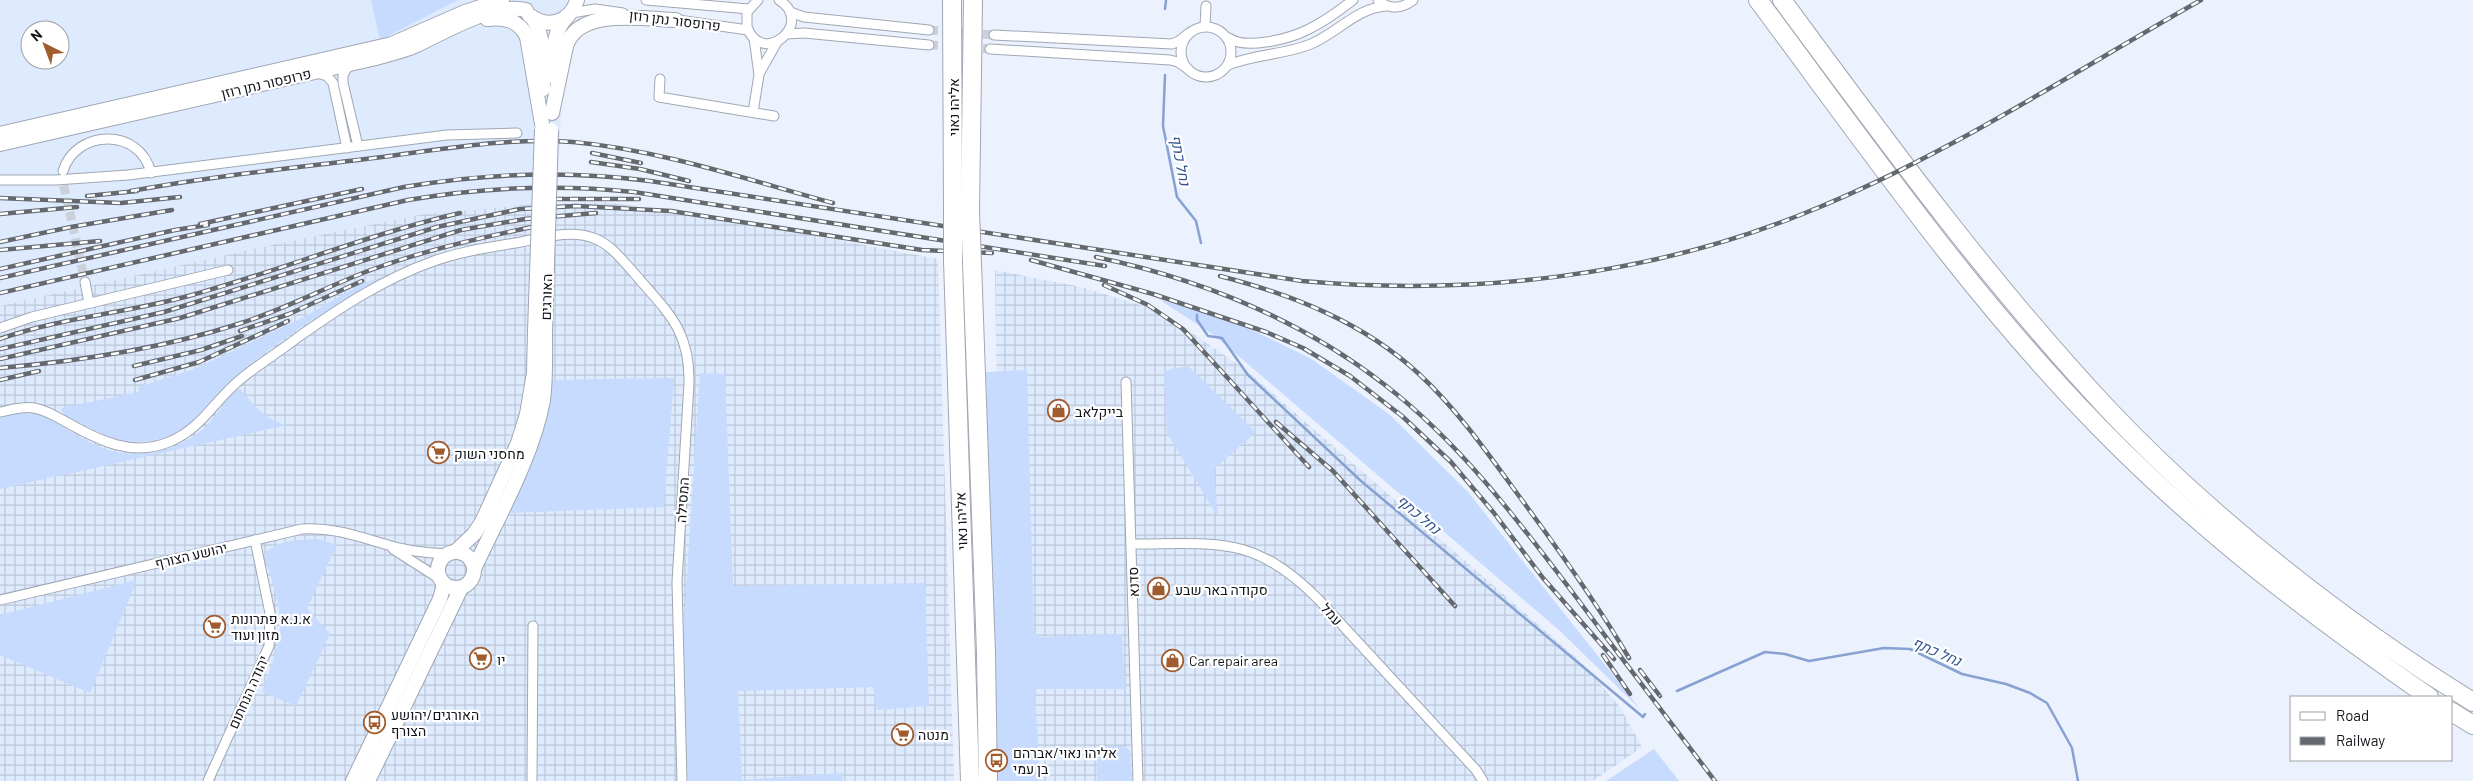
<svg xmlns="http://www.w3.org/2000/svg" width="2473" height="781" font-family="Barlow,Heebo,sans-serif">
<defs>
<pattern id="industrial-grid" width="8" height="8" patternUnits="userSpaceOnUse" patternTransform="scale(1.25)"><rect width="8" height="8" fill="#deeafe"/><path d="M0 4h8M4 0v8" fill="none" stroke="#bdc8d9"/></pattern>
</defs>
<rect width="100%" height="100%" fill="#ecf2fd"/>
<path fill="#deeafe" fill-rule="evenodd" d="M0 0H567L548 372 0 605ZM30 30H60V60H30Z"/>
<g fill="url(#industrial-grid)">
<path d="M607 202 785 230 938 259 954 781H0V306L267 246 419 215 536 204Z"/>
<path d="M995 270 1081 287 1160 311 1246 370 1581 662 1620 707 1642 747 1593 781H1002Z"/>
</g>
<g fill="#c7dbff">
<path d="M371 0H458L380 40Z"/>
<path d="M386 275C336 303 289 334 244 369 227 382 216 398 202 413 174 442 134 451 99 432 87 426 72 421 62 412L61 408 139 392 138 387 197 368 304 317 360 285Z"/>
<path d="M1160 300 1213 314 1252 330 1310 358 1389 414 1468 492 1640 709 1560 631 1215 336Z"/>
<path d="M1188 366 1256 432 1214 469 1218 517 1167 433 1164 371Z"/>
<path d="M1027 370 1034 633 1040 637 1122 634 1125 689H1035L1040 778 1042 781H999L996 776 986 372Z"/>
<path d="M700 373 725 374 733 586 925 583 929 706 877 710 873 687 738 691 742 780 843 773V781H688L683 638Z"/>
<path d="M674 378 664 507 507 513 548 380Z"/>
<path d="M240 389C254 404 266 422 287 425L0 489V417C48 406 53 424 92 443 128 462 172 455 203 429 215 418 224 403 234 390Z"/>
<path d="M318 539 337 545 307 608 330 634 296 706 262 692C269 672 278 651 280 629 282 605 270 577 264 554 279 539 298 540 318 539Z"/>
<path d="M137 580 90 693 0 655V615Z"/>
<path d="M1105 746H1123L1130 750 1132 781H1097C1097 770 1094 752 1105 746Z"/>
<path d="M1654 749 1679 781H1606Z"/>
</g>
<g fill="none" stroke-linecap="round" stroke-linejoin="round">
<g stroke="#86a1d2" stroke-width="2.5">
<path d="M1165 9 1166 0"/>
<path d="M1165 75 1163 126 1177 197 1196 221 1201 243"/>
<path d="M1197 315V320L1208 336 1222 338 1248 375 1361 481 1643 717 1645 714"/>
<path d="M1677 691 1765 652 1785 654 1809 661 1884 648 1910 649 1962 674 2006 684 2030 693 2047 703 2072 748 2078 781"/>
</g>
<g stroke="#cbd1db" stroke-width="9" stroke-dasharray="9 4.5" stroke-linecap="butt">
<path d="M929 30 994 35"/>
<path d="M929 45 990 49"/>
<path d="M63 172V182L85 282"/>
</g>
<defs>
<g id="street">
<path d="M646 0 749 9"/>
<path d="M758 0 747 12V27C762 68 816 23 779 0"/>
<path d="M1378 0C1389 10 1402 9 1413 0"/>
<path d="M790 12 804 17 929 30"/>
<path d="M572 13 595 9 623 13"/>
<path d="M671 19 748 30"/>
<path d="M1205 26 1206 6"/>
<circle cx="1206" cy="52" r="25"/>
<path d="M787 34 804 33 929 45"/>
<path d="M994 35 1172 44 1179 41 1189 33"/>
<path d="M1229 38C1245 50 1289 39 1307 30 1324 22 1339 11 1353 0"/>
<path d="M990 49 1170 60 1178 62 1188 69"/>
<path d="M349 64 343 75V83L358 146"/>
<path d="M1228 65C1255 54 1284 55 1311 44 1337 33 1357 8 1386 6"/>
<path d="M760 72 777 42"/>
<path d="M317 73 327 76 333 83 347 148"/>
<path d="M660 79 659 97 774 116"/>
<path d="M753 112 759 75 754 38"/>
<path d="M63 171C76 129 140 127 151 173"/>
<path d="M0 180H56L128 175 447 135 517 133"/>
<path d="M85 282 89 303"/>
<path d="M0 328 32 317 228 270"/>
<path d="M1126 382 1138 781"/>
<path d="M0 412C11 410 22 406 34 408 46 410 57 417 68 423 100 441 132 457 169 442 202 429 215 399 242 378 259 364 279 352 297 338 341 307 383 279 434 261 462 251 492 247 521 242 545 237 573 229 596 239 612 246 623 261 634 273 667 312 690 329 689 383L677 582 682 781"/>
<path d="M1131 544C1217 544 1254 534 1319 600L1476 770 1483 781"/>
<path d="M393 549 440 579"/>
<path d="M0 600 302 529C330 527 354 535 381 543 402 550 424 553 446 554"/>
<path d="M208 781 269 646 270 613 255 540"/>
<path d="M532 781 533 626"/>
</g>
<g id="secondary">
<path d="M529 15C547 30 571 22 577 0"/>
<path d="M532 17C546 39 544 64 543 89"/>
<path d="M487 19C505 17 519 20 527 37L542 124"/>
<path d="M553 76C554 55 551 32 568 16"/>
<path d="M552 113 566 46C579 7 644 19 676 20"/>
<path d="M0 134 392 44 465 12 502 0"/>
<path d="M0 144 376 58C390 54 404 51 417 45 445 32 494 2 526 10"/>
<path d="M456 551 474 534 482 522 518 443 527 414 534 373 535 332"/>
<circle cx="456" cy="570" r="18"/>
<path d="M474 569C498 517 533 456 543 400 546 377 545 354 545 331"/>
<path d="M353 781 440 599 444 584"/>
<path d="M368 781 461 588"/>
</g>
<g id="highway">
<path d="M952 0 953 214"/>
<path d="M1758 0C1866 145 1970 295 2097 425 2198 529 2310 614 2429 697"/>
<path d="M1782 0C1886 141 1988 281 2108 409 2211 518 2346 624 2473 702"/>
<path d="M970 211 973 0"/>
<path d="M953 261 970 781"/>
<path d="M972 263 986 653 988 781"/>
<path d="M2452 712 2473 725"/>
</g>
</defs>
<use href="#street" stroke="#a0a7b4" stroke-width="11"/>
<use href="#secondary" stroke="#a0a7b4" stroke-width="16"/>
<use href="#highway" stroke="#a0a7b4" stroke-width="20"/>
<use href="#street" stroke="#fff" stroke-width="9"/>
<use href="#secondary" stroke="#fff" stroke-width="14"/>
<use href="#highway" stroke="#fff" stroke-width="18"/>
<defs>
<g id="rail">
<path d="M592 153 641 163"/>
<path d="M591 162 640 169 689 181"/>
<path d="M131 191C212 176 293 168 374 158 440 150 506 137 573 142 661 150 748 180 833 203"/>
<path d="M87 196 137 191"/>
<path d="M0 198 121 203 180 197"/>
<path d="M554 199H639"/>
<path d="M0 214 77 207"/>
<path d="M200 224 362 189"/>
<path d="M0 242 71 227 172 210"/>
<path d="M0 250 100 241"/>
<path d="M1096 257C1200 279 1300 319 1385 385 1460 443 1516 518 1573 593 1620 656 1667 718 1715 781"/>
<path d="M1031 260 1153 294 1266 332 1303 348 1350 376 1402 416 1451 462 1494 513 1543 578 1614 659"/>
<path d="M0 269 175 230 208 225"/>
<path d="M1220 276C1293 295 1363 322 1419 374 1461 413 1493 461 1527 507 1563 556 1598 605 1629 658"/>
<path d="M0 278 404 187C487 173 567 170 650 181L1302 281C1470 296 1647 277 1805 213 1945 157 2070 74 2201 0"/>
<path d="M1104 285 1148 305 1183 329 1309 467"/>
<path d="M0 293 408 200C484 187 558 184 634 192L1105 266"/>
<path d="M240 331 289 314 362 281"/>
<path d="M0 339C62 317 129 313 192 295 282 270 369 234 460 213"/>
<path d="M0 349 164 312 437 227 520 209 576 206 671 211 922 250 992 253"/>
<path d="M0 359 180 318 461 230 525 219 596 213"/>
<path d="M134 366 201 350 242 336"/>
<path d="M0 368C80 361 161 349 238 324 283 310 324 288 368 271 427 249 489 236 551 223"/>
<path d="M0 380 39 371"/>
<path d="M135 380 199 362 288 321"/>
<path d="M1276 422 1333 471 1455 606"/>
<path d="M1603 655 1630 694"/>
<path d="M1640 670 1660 696"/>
</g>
</defs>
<use href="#rail" stroke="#64686f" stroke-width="4.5"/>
<use href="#rail" stroke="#fff" stroke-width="2.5" stroke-dasharray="8" stroke-linecap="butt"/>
<defs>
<g id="secondary-bridge">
<path d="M545 331 551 130"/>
<path d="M535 332 542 129"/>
</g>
<g id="highway-bridge">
<path d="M970 211 972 263"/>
<path d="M953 214V261"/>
</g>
</defs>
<use href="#secondary-bridge" stroke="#a0a7b4" stroke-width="16" stroke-linecap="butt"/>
<use href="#highway-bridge" stroke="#a0a7b4" stroke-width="20" stroke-linecap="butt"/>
<use href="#secondary-bridge" stroke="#fff" stroke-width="14"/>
<use href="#highway-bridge" stroke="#fff" stroke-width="18"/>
</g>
<defs>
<symbol id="shop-ring" viewBox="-11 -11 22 22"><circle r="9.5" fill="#fff" stroke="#a05b2e" stroke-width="1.5"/><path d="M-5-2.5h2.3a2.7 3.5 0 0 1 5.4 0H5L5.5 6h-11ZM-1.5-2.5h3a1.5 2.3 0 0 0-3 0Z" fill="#a05b2e"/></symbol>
<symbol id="supermarket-ring" viewBox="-11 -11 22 22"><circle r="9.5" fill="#fff" stroke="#a05b2e" stroke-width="1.5"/><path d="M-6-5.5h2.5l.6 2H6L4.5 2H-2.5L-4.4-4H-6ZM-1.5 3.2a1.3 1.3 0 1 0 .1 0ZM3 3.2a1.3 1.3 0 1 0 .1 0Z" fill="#a05b2e"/></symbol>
<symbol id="bus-ring" viewBox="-11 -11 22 22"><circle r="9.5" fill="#fff" stroke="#a05b2e" stroke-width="1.5"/><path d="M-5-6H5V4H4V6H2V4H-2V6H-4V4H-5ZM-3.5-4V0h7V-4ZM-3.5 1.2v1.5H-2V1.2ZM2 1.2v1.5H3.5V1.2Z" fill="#a05b2e"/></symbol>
</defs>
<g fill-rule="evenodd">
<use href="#shop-ring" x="1046" y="398" width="25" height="25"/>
<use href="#supermarket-ring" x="426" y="440" width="25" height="25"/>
<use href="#shop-ring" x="1146" y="576" width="25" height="25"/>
<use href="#supermarket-ring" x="202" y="614" width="25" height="25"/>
<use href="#supermarket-ring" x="468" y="646" width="25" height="25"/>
<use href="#shop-ring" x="1160" y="648" width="25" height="25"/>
<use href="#bus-ring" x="362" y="710" width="25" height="25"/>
<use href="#supermarket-ring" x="890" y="722" width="25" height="25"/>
<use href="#bus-ring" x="984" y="748" width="25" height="25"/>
</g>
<g text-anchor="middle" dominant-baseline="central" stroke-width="4.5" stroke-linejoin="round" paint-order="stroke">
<g font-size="14" fill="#121419" stroke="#fff">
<text transform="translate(675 20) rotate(7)">פרופסור נתן רוזן</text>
<text transform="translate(266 83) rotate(-13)">פרופסור נתן רוזן</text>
<text transform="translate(953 107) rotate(-90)">אליהו נאוי</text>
<text transform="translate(546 297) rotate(-88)">האורגים</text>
<text transform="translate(682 500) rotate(-86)">המסילה</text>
<text transform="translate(961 521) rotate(-92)">אליהו נאוי</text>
<text transform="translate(191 555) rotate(-13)">יהושע הצורף</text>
<text transform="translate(1133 582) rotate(-92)">סדנא</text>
<text transform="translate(1332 614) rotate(48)">עמל</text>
<text transform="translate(248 692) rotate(-66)">יהודה הנחתום</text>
</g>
<g font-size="14" fill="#121419" stroke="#fff" text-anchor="start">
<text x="1075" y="411">בייקלאב</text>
<text x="454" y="453">מחסני השוק</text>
<text x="1175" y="589">סקודה באר שבע</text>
<text x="231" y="618">א.נ.א פתרונות<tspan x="231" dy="16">מזון ועוד</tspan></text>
<text x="497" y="659">יו</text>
<text x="1189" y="660">Car repair area</text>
<text x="391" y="714">האורגים/יהושע<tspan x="391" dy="16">הצורף</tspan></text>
<text x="918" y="734">מנטה</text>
<text x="1013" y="752">אליהו נאוי/אברהם<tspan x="1013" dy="16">בן עמי</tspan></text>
</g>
<g font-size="15" font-style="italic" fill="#345592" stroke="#fff">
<text transform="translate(1181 160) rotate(79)">נחל כתף</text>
<text transform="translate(1419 514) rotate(40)">נחל כתף</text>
<text transform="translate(1937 651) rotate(23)">נחל כתף</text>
</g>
</g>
<rect x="2290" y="696" width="162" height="65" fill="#ffffff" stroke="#a0a1a3"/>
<rect x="2300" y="712" width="25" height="8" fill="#ffffff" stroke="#a0a1a3"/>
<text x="2336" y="721" font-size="15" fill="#121419">Road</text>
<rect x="2300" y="737" width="25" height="8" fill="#64686f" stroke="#a0a1a3"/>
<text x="2336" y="746" font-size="15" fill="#121419">Railway</text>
<g transform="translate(45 45) rotate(318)"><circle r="24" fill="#ffffff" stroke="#a0a1a3"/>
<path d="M0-4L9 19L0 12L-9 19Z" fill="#a05b2e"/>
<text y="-8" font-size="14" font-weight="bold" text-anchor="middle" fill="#121419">N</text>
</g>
</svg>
